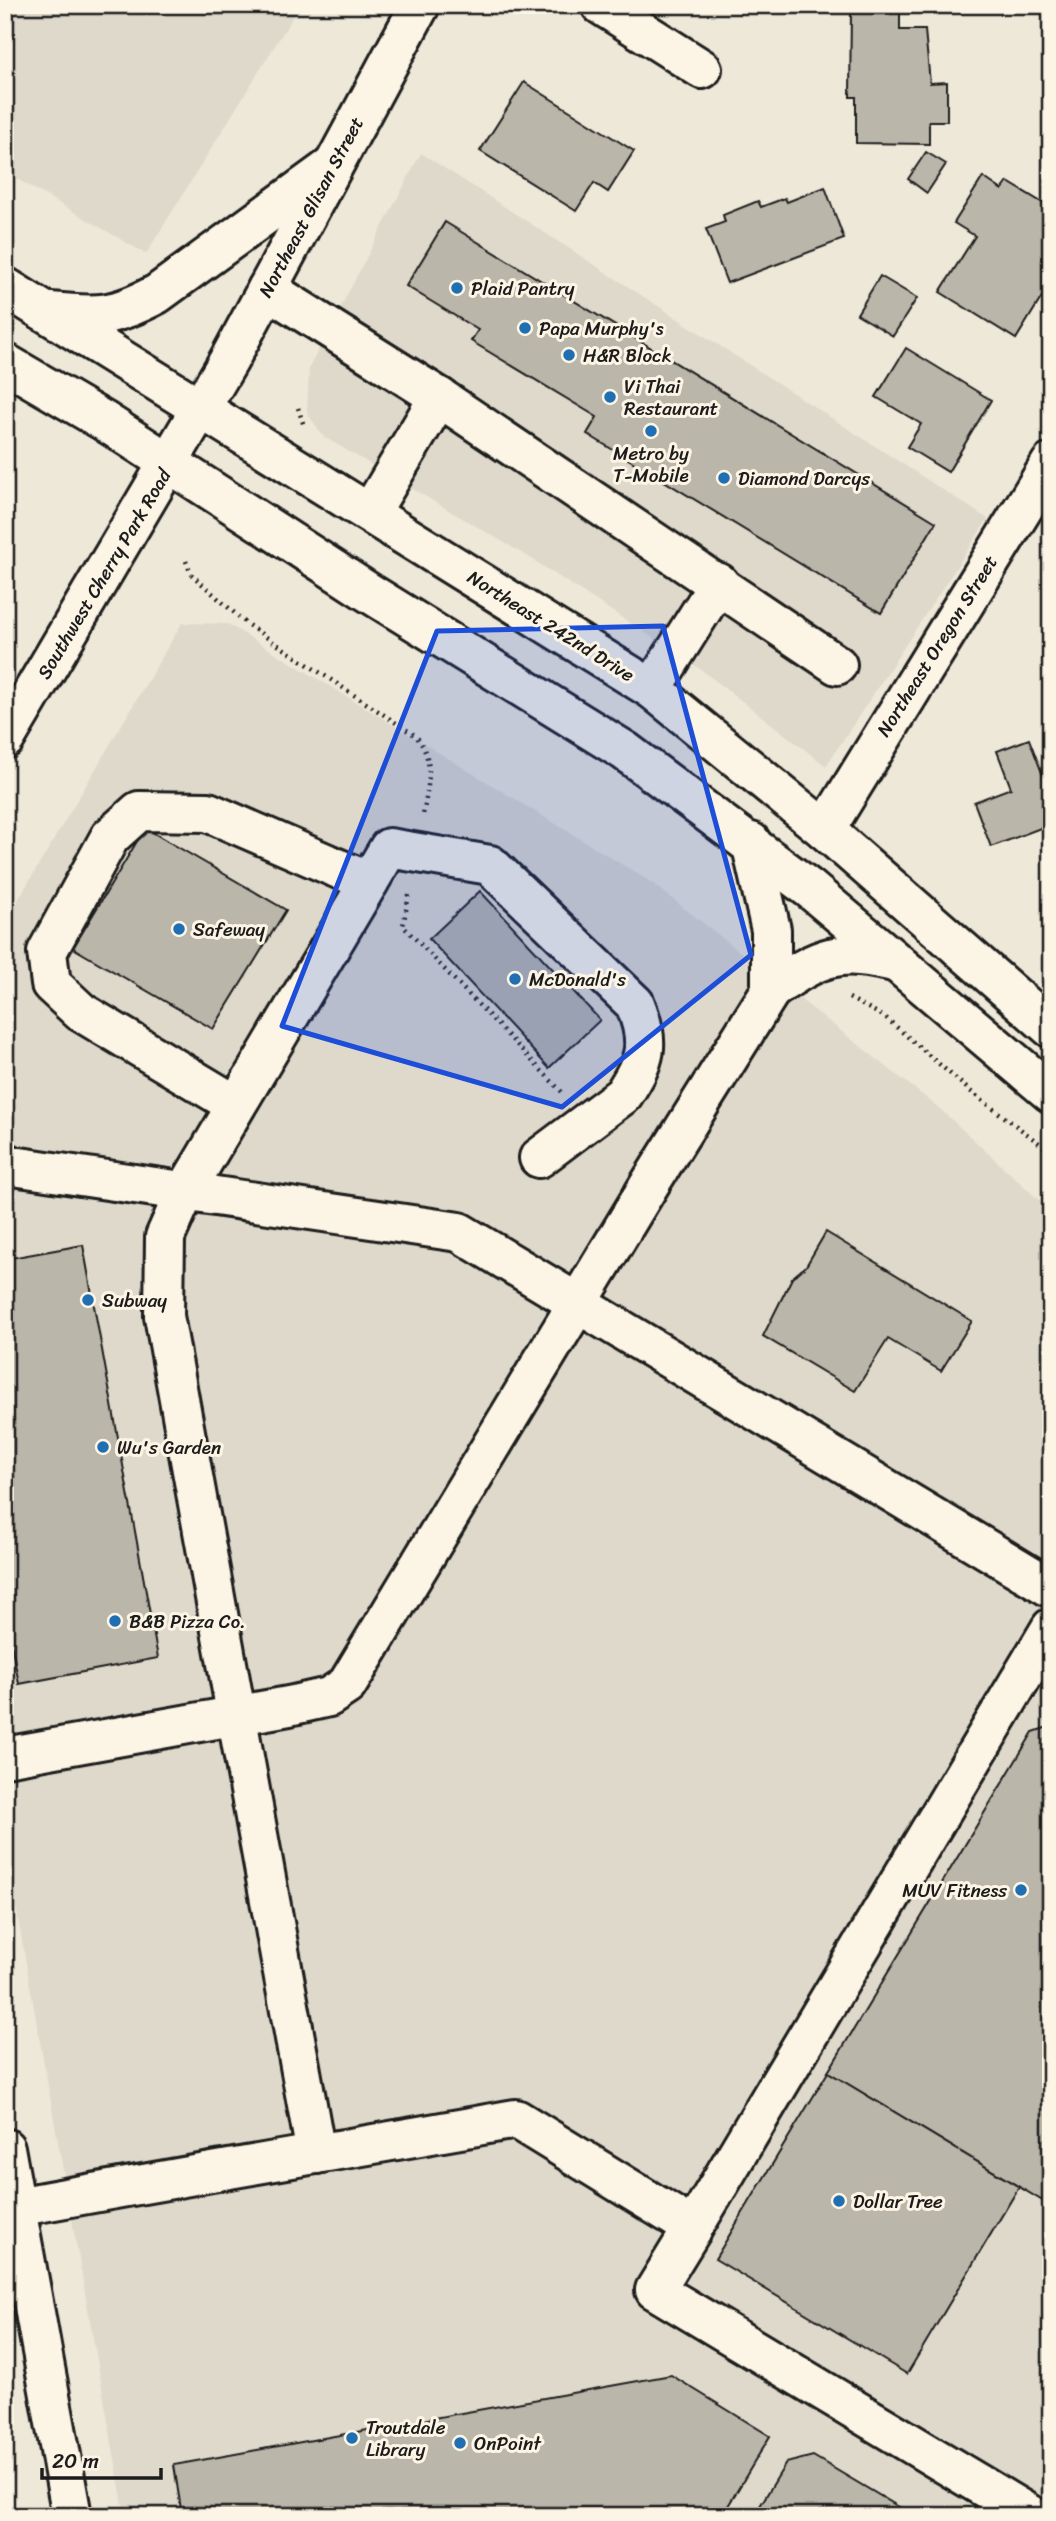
<svg xmlns="http://www.w3.org/2000/svg" width="1056" height="2521" font-family="Sriracha,sans-serif">
<rect width="100%" height="100%" fill="#eee8d9"/>
<filter id="ink" filterUnits="userSpaceOnUse"><feTurbulence type="fractalNoise" baseFrequency=".0143" numOctaves="2"/><feDisplacementMap in="SourceGraphic" scale="14" xChannelSelector="R" yChannelSelector="G"/><feConvolveMatrix kernelMatrix="1 2 1 2 8 2 1 2 1" color-interpolation-filters="sRGB"/></filter>
<g filter="url(#ink)">
<g fill="#ded9cb">
<path d="M5 5H300L146 254 5 172Z"/>
<path d="M421 153 988 519 826 766 699 668 527 556 324 437 307 413 309 368Z"/>
<path d="M182 623 228 624 651 882 939 1108 1051 1211V2516H125L5 1846V922Z"/>
</g>
<g fill="#bab6aa" stroke="#1c1c1c" stroke-width="2">
<path d="M900 11V30H925L930 83 947 82V121H929V144L856 143V97H850L851 12Z"/>
<path d="M524 82 634 151 608 192 594 183 576 211 480 151Z"/>
<path d="M926 152 946 164 927 193 908 179Z"/>
<path d="M983 177 1002 190 1008 182 1051 208V282L1016 339 940 292 975 236 954 223Z"/>
<path d="M825 187 844 239 727 283 706 229 725 222 723 215 758 201 761 207 785 198 787 202Z"/>
<path d="M445 222 936 522 881 613 587 434 597 417 471 341 478 330 406 286Z"/>
<path d="M880 276 917 298 893 336 857 314Z"/>
<path d="M906 348 991 400 948 472 907 447 921 424 876 397Z"/>
<path d="M1051 647V663L1043 659Z"/>
<path d="M1029 739 1051 796V824L991 847 974 802 1011 788 997 751Z"/>
<path d="M145 828 286 910 213 1029 73 948Z"/>
<path d="M480 891 600 1020 549 1068 429 939Z"/>
<path d="M826 1232 972 1321 941 1371 888 1339 855 1391 763 1336 792 1278 806 1266Z"/>
<path d="M83 1245 158 1658 19 1684 5 1611V1259Z"/>
<path d="M1051 1726V2206L828 2072 1033 1732Z"/>
<path d="M828 2072 1019 2187 907 2374 715 2259Z"/>
<path d="M671 2375 770 2436 722 2516H182L174 2465Z"/>
<path d="M813 2456 914 2516H754L786 2463Z"/>
</g>
<g fill="none" stroke-linecap="round" stroke-linejoin="round">
<defs>
<g id="minor">
<path d="M601 5 702 69"/>
<path d="M267 289 439 397"/>
<path d="M370 513 439 397 837 665"/>
<path d="M652 689 719 583"/>
<path d="M825 830 1051 463"/>
<path d="M236 1105 81 1012 51 984 47 952 110 837 139 811 208 812 369 882"/>
<path d="M5 1162 13 1166 459 1232 1051 1588"/>
<path d="M5 1757 289 1706 329 1697 347 1685 651 1182 771 990"/>
<path d="M316 2154 164 1316 165 1237 185 1192 389 848 490 865 635 1004C651 1044 646 1060 623 1095L539 1158"/>
<path d="M16 2207C182 2176 349 2149 516 2119L693 2228 1051 1628"/>
<path d="M693 2228 655 2290 1032 2516"/>
</g>
<g id="major">
<path d="M5 739 229 360 420 5"/>
<path d="M5 2148 72 2516"/>
</g>
<g id="highway">
<path d="M5 287 652 689 825 830 1051 1028"/>
<path d="M50 312C98 317 114 317 157 294L331 167"/>
<path d="M5 363 104 421 368 592 625 751 810 889 1051 1093"/>
<path d="M751 842 771 930V990"/>
<path d="M771 990C822 955 837 948 898 963"/>
</g>
</defs>
<use href="#minor" stroke="#1c1c1c" stroke-width="44"/>
<use href="#major" stroke="#1c1c1c" stroke-width="44"/>
<use href="#highway" stroke="#1c1c1c" stroke-width="44"/>
<g stroke="#1c1c1c" stroke-width="4.5" stroke-dasharray="2 5" stroke-linecap="butt">
<path d="M298 408 304 426"/>
<path d="M186 561 191 574 248 625 416 736C436 762 428 785 423 815"/>
<path d="M409 895 403 926 562 1092"/>
<path d="M849 998 885 1017 970 1091 1051 1152"/>
</g>
<use href="#minor" stroke="#fcf5e5" stroke-width="38"/>
<use href="#major" stroke="#fcf5e5" stroke-width="38"/>
<use href="#highway" stroke="#fcf5e5" stroke-width="38"/>
</g>
</g>
<path fill="#1d4ed8" fill-opacity="0.2" stroke="#1d4ed8" stroke-width="5" stroke-linejoin="round" d="M663 626 751 955 562 1107 282 1026 437 631Z"/>
<g fill="#1f6fb2" stroke="#fcf5e5" stroke-width="2.5">
<circle cx="457" cy="288" r="7"/>
<circle cx="525" cy="328" r="7"/>
<circle cx="569" cy="355" r="7"/>
<circle cx="610" cy="397" r="7"/>
<circle cx="651" cy="431" r="7"/>
<circle cx="724" cy="478" r="7"/>
<circle cx="179" cy="929" r="7"/>
<circle cx="515" cy="979" r="7"/>
<circle cx="88" cy="1300" r="7"/>
<circle cx="103" cy="1447" r="7"/>
<circle cx="115" cy="1621" r="7"/>
<circle cx="1021" cy="1890" r="7"/>
<circle cx="839" cy="2201" r="7"/>
<circle cx="352" cy="2438" r="7"/>
<circle cx="460" cy="2443" r="7"/>
</g>
<g text-anchor="middle" dominant-baseline="central" stroke-width="6" stroke-linejoin="round" paint-order="stroke">
<g font-size="19" fill="#1c1c1c" stroke="#fcf5e5">
<text transform="translate(311 207) rotate(-62)">Northeast Glisan Street</text>
<text transform="translate(104 574) rotate(-59)">Southwest Cherry Park Road</text>
<text transform="translate(551 626) rotate(32)">Northeast 242nd Drive</text>
<text transform="translate(937 646) rotate(-58)">Northeast Oregon Street</text>
</g>
<g font-size="19" fill="#1c1c1c" stroke="#fcf5e5" text-anchor="start">
<text x="471" y="288">Plaid Pantry</text>
<text x="539" y="328">Papa Murphy's</text>
<text x="583" y="355">H&amp;R Block</text>
<text x="624" y="386">Vi Thai<tspan x="624" dy="22">Restaurant</tspan></text>
<text x="651" y="453" text-anchor="middle">Metro by<tspan x="651" dy="22">T-Mobile</tspan></text>
<text x="738" y="478">Diamond Darcys</text>
<text x="193" y="929">Safeway</text>
<text x="529" y="979">McDonald's</text>
<text x="102" y="1300">Subway</text>
<text x="117" y="1447">Wu's Garden</text>
<text x="129" y="1621">B&amp;B Pizza Co.</text>
<text x="1007" y="1890" text-anchor="end">MUV Fitness</text>
<text x="853" y="2201">Dollar Tree</text>
<text x="366" y="2427">Troutdale<tspan x="366" dy="22">Library</tspan></text>
<text x="474" y="2443">OnPoint</text>
</g>
</g>
<rect width="1056" height="2521" fill="none" stroke="#fcf5e5" stroke-width="28"/>
<rect x="14" y="14" width="1028" height="2493" fill="none" stroke="#1c1c1c" stroke-width="2.5" filter="url(#ink)"/>
<path d="M42 2468v10h119v-10" fill="none" stroke="#1c1c1c" stroke-width="3.5"/>
<text x="52" y="2468" font-size="21" fill="#1c1c1c" stroke="#fcf5e5" stroke-width="5" paint-order="stroke">20 m</text>
</svg>
